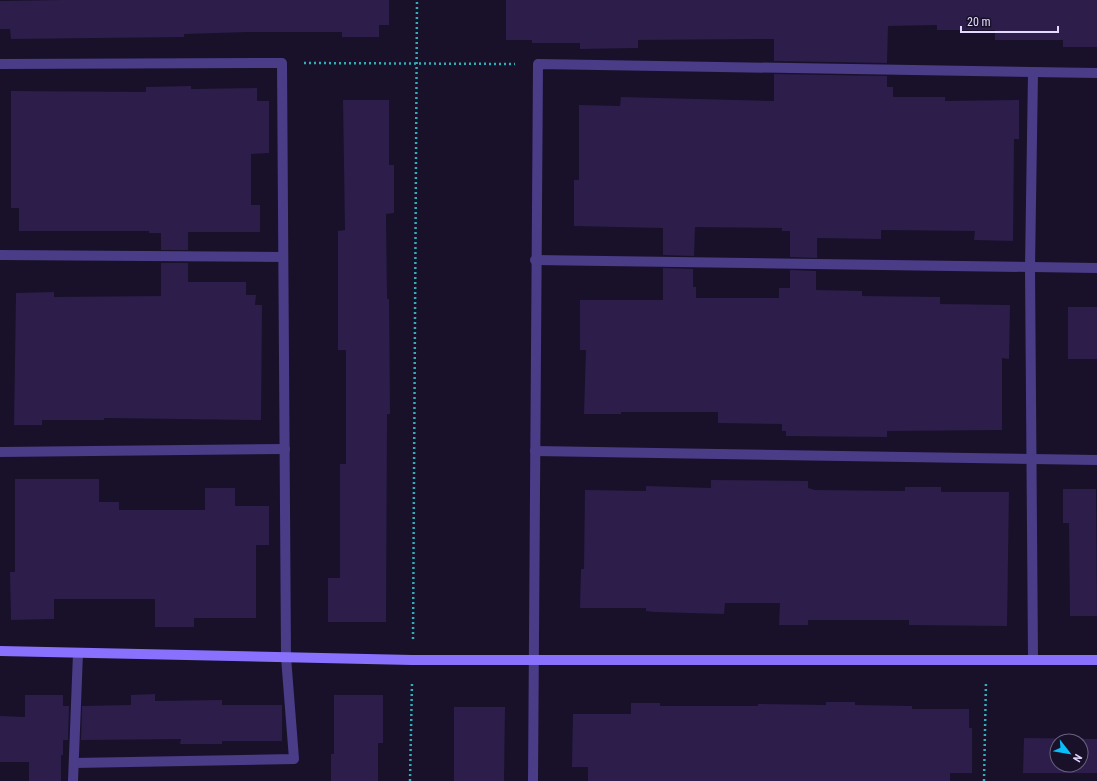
<svg xmlns="http://www.w3.org/2000/svg" width="1097" height="781" font-family="'Roboto Condensed',sans-serif">
<rect width="100%" height="100%" fill="#181129"/>
<g fill="#2d1d4a" fill-rule="evenodd">
<path d="M64 0H389V25H379V37H342V32H249L184 34V37L11 39 10 29H0V1Z"/>
<path d="M506 0H1097V47H1063V40H995V30H937V25L888 26 887 63 774 61V39L638 40V48L580 49V43H532V40H506Z"/>
<path d="M774 74 887 76V87H893V97H945V101L1019 100V139H1014L1013 241 974 240 975 231 881 230V239L817 238V258L790 257V231H782V228L695 227 694 256 663 255V228L574 226V180H579V105L620 106 621 97 774 101Z"/>
<path d="M191 86V89L257 88V101H269V153L251 154V205H260V232H188V250H161V233H149V231H19V208H11V91L146 92V87Z"/>
<path d="M343 100H389V165H394V213L386 214 387 299H389L390 414H387L386 622H328V578H340V464H346V350H338V231L345 230Z"/>
<path d="M161 263H188V282H246V295H256L255 305H262L261 420 104 418V420H42V425H14L16 293 54 292V297L161 296Z"/>
<path d="M663 268 693 269V287H696V298H779V288H790V270L816 271V290L862 291V296L940 297V304L1010 305 1009 359 1002 358V430L887 431V437L786 436V431H782V424L718 423V412H621V414H584L586 350H580V300H663Z"/>
<rect x="1068" y="307" width="29" height="52"/>
<path d="M15 479H99V502H119V510H205V488H235V506H269V545H256V618H194V627H155V599H54V619L11 620 10 572H15Z"/>
<path d="M711 480 808 481V488L815 490 905 491V487H941V492H1009L1007 626 909 625V620H808V625H779L780 603H725L724 614 655 612 646 611V608H580L581 569H584L585 490 646 491V486L711 488Z"/>
<path d="M1063 489H1096L1097 616H1070L1069 523H1063Z"/>
<path d="M155 694V701L222 700V705H282V741H222V744H180L181 739 81 740 82 706 131 705V695Z"/>
<path d="M25 695H63V706H69L68 740H63V755H61V781H29V762H0V716L25 717Z"/>
<path d="M334 695H383V743H378V781H331V754H334Z"/>
<path d="M826 702H855V705L912 706V709H969V728H972V773H950V781H588V767H572L573 714H631V703H660V706H758V704L826 705Z"/>
<path d="M454 707H505L504 781H454Z"/>
<path d="M1024 738 1097 739V773H1023ZM1057 741H1081V765H1057Z"/>
</g>
<g fill="none" stroke-linecap="round" stroke-linejoin="round">
<g stroke="#32adba" stroke-width="2.5" stroke-dasharray="2 3" stroke-linecap="butt">
<path d="M304 63 515 64"/>
<path d="M413 639 417 0"/>
<path d="M410 781 412 682"/>
<path d="M984 781 986 681"/>
</g>
<g stroke="#4b3c87" stroke-width="10">
<path d="M0 64 282 63 286 657 294 759 74 763"/>
<path d="M1033 72 1030 267 1033 659"/>
<path d="M0 255 283 257"/>
<path d="M535 260 1097 268"/>
<path d="M535 451 1097 460"/>
<path d="M0 452 285 449"/>
<path d="M73 781 78 653"/>
<path d="M533 781 538 64 1097 73"/>
</g>
<path stroke="#8a71fd" stroke-width="10" d="M0 651 412 660H1097"/>
</g>
<g transform="translate(1069 753) rotate(121)"><circle r="19" fill="#181129" stroke="#69617e"/>
<path d="M0-3L7 15L0 10L-7 15Z" fill="#08befb"/>
<text y="-6" font-size="11" font-weight="bold" text-anchor="middle" fill="#e3d9fe">N</text>
</g>
<path d="M961 26v6h97v-6" fill="none" stroke="#e3d9fe" stroke-width="2"/>
<text x="967" y="26" font-size="12" fill="#e3d9fe" stroke="#181129" stroke-width="3" paint-order="stroke">20 m</text>
</svg>
